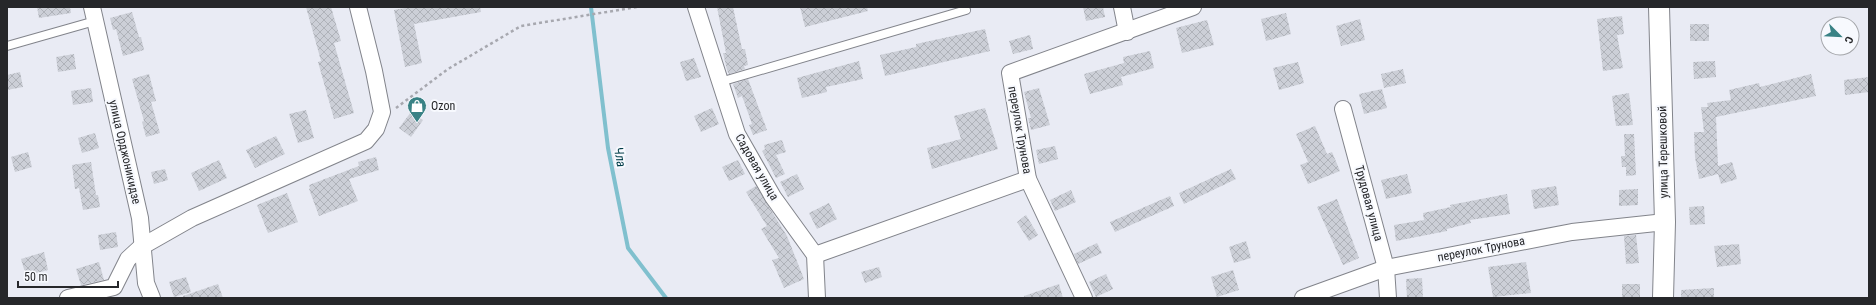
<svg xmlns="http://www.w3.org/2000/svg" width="1876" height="305" font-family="'Roboto Condensed',sans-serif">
<defs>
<pattern id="building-cross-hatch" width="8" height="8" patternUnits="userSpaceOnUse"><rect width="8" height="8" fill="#cccfd7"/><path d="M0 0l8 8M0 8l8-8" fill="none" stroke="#afb2b9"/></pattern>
</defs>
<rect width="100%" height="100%" fill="#e9ebf4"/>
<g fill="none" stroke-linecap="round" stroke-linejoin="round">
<path stroke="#80c0ce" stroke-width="4" d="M591 7 608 148 628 248 666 298"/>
</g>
<g fill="url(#building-cross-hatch)">
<path d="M37 7H70L71 13 39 18Z"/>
<path d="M306 7H331L341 41 334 43 354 113 334 119 318 62 321 61Z"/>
<path d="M410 7H480L481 12 414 24 422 63 405 67 394 10Z"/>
<path d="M717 7H733L742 49H745L748 65 744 66 745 69 729 74 727 70 723 53H726Z"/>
<path d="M800 7H867L868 11 805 27Z"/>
<path d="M1083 7H1103L1105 17 1086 21Z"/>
<path d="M132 12 139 37H141L144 50 123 56 116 29 113 30 110 18Z"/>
<path d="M1286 13 1291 34 1266 41 1261 19Z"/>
<path d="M1622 16 1624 34 1617 35 1623 68 1603 71 1597 19Z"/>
<path d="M1360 19 1365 40 1341 46 1336 26Z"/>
<path d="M1207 20 1214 45 1182 53 1176 28Z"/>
<rect x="1690" y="24" width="19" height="17"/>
<path d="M985 29 990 51 885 76 880 55 916 47V44Z"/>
<path d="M1030 35 1033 49 1013 54 1009 41Z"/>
<path d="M1150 51 1154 68 1121 77 1123 85 1090 94 1084 74 1124 63 1123 57Z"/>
<path d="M74 54 76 69 58 72 56 57Z"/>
<path d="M694 58 701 77 686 81 680 62Z"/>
<path d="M859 61 863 79 826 87 827 92 802 98 797 78Z"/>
<path d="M1715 61 1716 77 1694 79 1693 62Z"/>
<path d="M1298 62 1304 83 1279 90 1273 68Z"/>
<path d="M1403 69 1406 83 1384 88 1381 74Z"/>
<path d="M20 72 23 87 7 90V75Z"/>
<path d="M149 74 156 101 151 102 160 133 146 137 142 122 144 121 132 79Z"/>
<path d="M1811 74 1816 96 1716 117 1718 166 1732 162 1737 179 1721 184 1718 174 1699 179 1695 157 1694 132H1704L1701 107H1708L1707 103 1731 100 1729 90 1759 83 1760 87Z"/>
<path d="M1869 77V92L1845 95 1844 80Z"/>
<path d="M748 79 767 130 753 135 749 125 752 124 742 96 738 98 733 84Z"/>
<path d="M91 88 93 102 73 105 71 91Z"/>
<path d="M1039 88 1050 125 1031 130 1028 118H1031L1024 92Z"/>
<path d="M1382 89 1387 108 1364 114 1359 94Z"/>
<path d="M1629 93 1633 125 1616 126 1612 96Z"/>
<path d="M712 108 719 124 701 132 694 116Z"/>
<path d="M985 108 998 149 932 169 927 148 961 139 954 116Z"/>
<path d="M306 110 314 138 298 143 289 114Z"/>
<path d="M411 112 423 120 411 137 399 128Z"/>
<path d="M1315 126 1327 154 1332 152 1340 171 1308 184 1300 165 1308 162 1296 134Z"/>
<path d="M95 133 99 148 82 153 78 138Z"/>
<path d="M1624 134H1634L1636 175 1626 176V167H1622L1621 156H1625Z"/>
<path d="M276 136 285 154 255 168 246 150Z"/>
<path d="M782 140 786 152 776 155 785 174 776 178 762 151 765 149 764 145Z"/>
<path d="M1055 146 1058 159 1039 164 1036 150Z"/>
<path d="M28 152 32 167 15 172 11 157Z"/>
<path d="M376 157 379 170 349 179 358 201 319 216 309 189 310 188 309 185 359 166 358 162Z"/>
<path d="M219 160 227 178 199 191 191 173Z"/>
<path d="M738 160 745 174 729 181 722 167Z"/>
<path d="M91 162 96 195H98L100 207 83 210 79 188 75 189 72 165Z"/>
<path d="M165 169 168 180 154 184 151 172Z"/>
<path d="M1231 169 1236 179 1184 204 1179 193Z"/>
<path d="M797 174 804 189 788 197 780 182Z"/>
<path d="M1407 174 1412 193 1386 199 1381 180Z"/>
<path d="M756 186 787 236 804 279 784 288 772 260 779 258 761 229 767 226 746 192Z"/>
<path d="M1556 186 1559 205 1534 209 1531 190Z"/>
<path d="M1638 189V205L1619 206V190Z"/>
<path d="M1071 190 1076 202 1055 211 1050 200Z"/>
<path d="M287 193 298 222 268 233 257 205Z"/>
<path d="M1507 194 1510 214 1470 220 1471 223 1447 229V231L1396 241 1394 225 1424 220 1423 213 1451 207 1450 205Z"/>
<path d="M1170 196 1174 206 1115 232 1110 222Z"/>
<path d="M1337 199 1359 258 1343 265 1317 207Z"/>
<path d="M829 203 837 219 817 229 809 213Z"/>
<path d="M1704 206 1705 224 1690 225 1689 207Z"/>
<path d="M1026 215 1038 235 1029 241 1017 222Z"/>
<path d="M116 232 118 247 100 250 98 235Z"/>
<path d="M1636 235 1639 263 1626 264 1624 236Z"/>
<path d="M1246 241 1251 258 1234 263 1229 247Z"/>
<path d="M1097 243 1102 253 1078 264 1074 254Z"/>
<path d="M1739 244 1741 264 1717 267 1714 246Z"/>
<path d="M44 252 48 270 26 276 21 259Z"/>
<path d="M99 262 104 280 81 285 76 269Z"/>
<path d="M1526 262 1531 293 1493 297 1488 267Z"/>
<path d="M879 267 882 277 865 283 861 272Z"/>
<path d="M1233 270 1239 290 1217 297 1211 277Z"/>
<path d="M1106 274 1113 289 1096 297 1089 282Z"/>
<path d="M186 277 191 292 174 297 169 282Z"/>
<path d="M1422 278 1423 298H1407L1406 279Z"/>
<path d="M218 284 223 298H183V296Z"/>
<path d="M1059 284 1063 298H1025L1024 296Z"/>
<rect x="1622" y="284" width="18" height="14"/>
<path d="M1714 288V298H1681V290Z"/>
</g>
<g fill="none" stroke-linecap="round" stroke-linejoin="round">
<defs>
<g id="service">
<path d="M7 46 95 21"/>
<path d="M720 82 966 10"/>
</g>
<g id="minor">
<path d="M92 7 140 218 146 283 152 298"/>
<path d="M696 7 737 134 773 197 815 255 817 298"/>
<path d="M1122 7 1127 32"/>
<path d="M1343 109 1386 268 1388 298"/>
<path d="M815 255 1028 179"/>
<path d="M68 298 114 287 128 259 141 247 192 218 366 141 376 129 382 112 374 71 358 7"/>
<path d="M1084 298 1028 179 1010 73 1193 7"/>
<path d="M1303 298 1386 268 1572 232 1665 222"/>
</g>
<path id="tertiary" d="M1659 7 1665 222 1663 298"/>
</defs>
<use href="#service" stroke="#82848b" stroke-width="10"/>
<use href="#minor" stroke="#82848b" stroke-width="18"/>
<use href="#tertiary" stroke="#82848b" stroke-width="22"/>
<path stroke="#a7a8af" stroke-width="2.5" stroke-dasharray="3 3" stroke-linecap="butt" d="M396 108 448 69 521 26 637 7"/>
<use href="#service" stroke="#fff" stroke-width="8"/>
<use href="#minor" stroke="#fff" stroke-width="16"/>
<use href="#tertiary" stroke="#fff" stroke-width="20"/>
</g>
<defs>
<symbol id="shop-pin" viewBox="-11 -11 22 30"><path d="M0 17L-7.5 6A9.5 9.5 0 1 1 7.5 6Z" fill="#398285" stroke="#f7f9fe"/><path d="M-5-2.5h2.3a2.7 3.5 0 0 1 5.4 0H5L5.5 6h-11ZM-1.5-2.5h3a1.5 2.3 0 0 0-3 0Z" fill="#fff"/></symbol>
</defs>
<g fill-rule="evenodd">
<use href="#shop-pin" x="406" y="95" width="22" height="30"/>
</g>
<g text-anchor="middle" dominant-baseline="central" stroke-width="4" stroke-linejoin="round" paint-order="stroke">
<g font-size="12" fill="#26272a" stroke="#f7f9fe" text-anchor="start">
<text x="431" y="106">Ozon</text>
</g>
<g font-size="12" fill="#26272a" stroke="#f7f9fe">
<text transform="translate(1020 130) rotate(80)">переулок Трунова</text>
<text transform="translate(125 152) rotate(77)">улица Орджоникидзе</text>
<text transform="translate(1663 152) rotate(-91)">улица Терешковой</text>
<text transform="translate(757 167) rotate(60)">Садовая улица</text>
<text transform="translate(1369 203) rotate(75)">Трудовая улица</text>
<text transform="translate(1481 249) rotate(-11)">переулок Трунова</text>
</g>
<g font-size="13" font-style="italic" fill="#003c47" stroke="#f7f9fe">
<text transform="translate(620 157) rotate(79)">Чла</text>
</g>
</g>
<rect width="1876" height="305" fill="none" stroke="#26272a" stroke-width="16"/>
<g transform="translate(1840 36) rotate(114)"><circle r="19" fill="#f7f9fe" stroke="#a3a5a9"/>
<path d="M0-3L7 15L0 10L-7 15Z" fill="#398285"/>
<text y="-6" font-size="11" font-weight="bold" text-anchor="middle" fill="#26272a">С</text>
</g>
<path d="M18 281v6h100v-6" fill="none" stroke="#26272a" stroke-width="2"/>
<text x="24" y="281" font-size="12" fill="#26272a" stroke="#f7f9fe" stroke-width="3" paint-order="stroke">50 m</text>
</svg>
